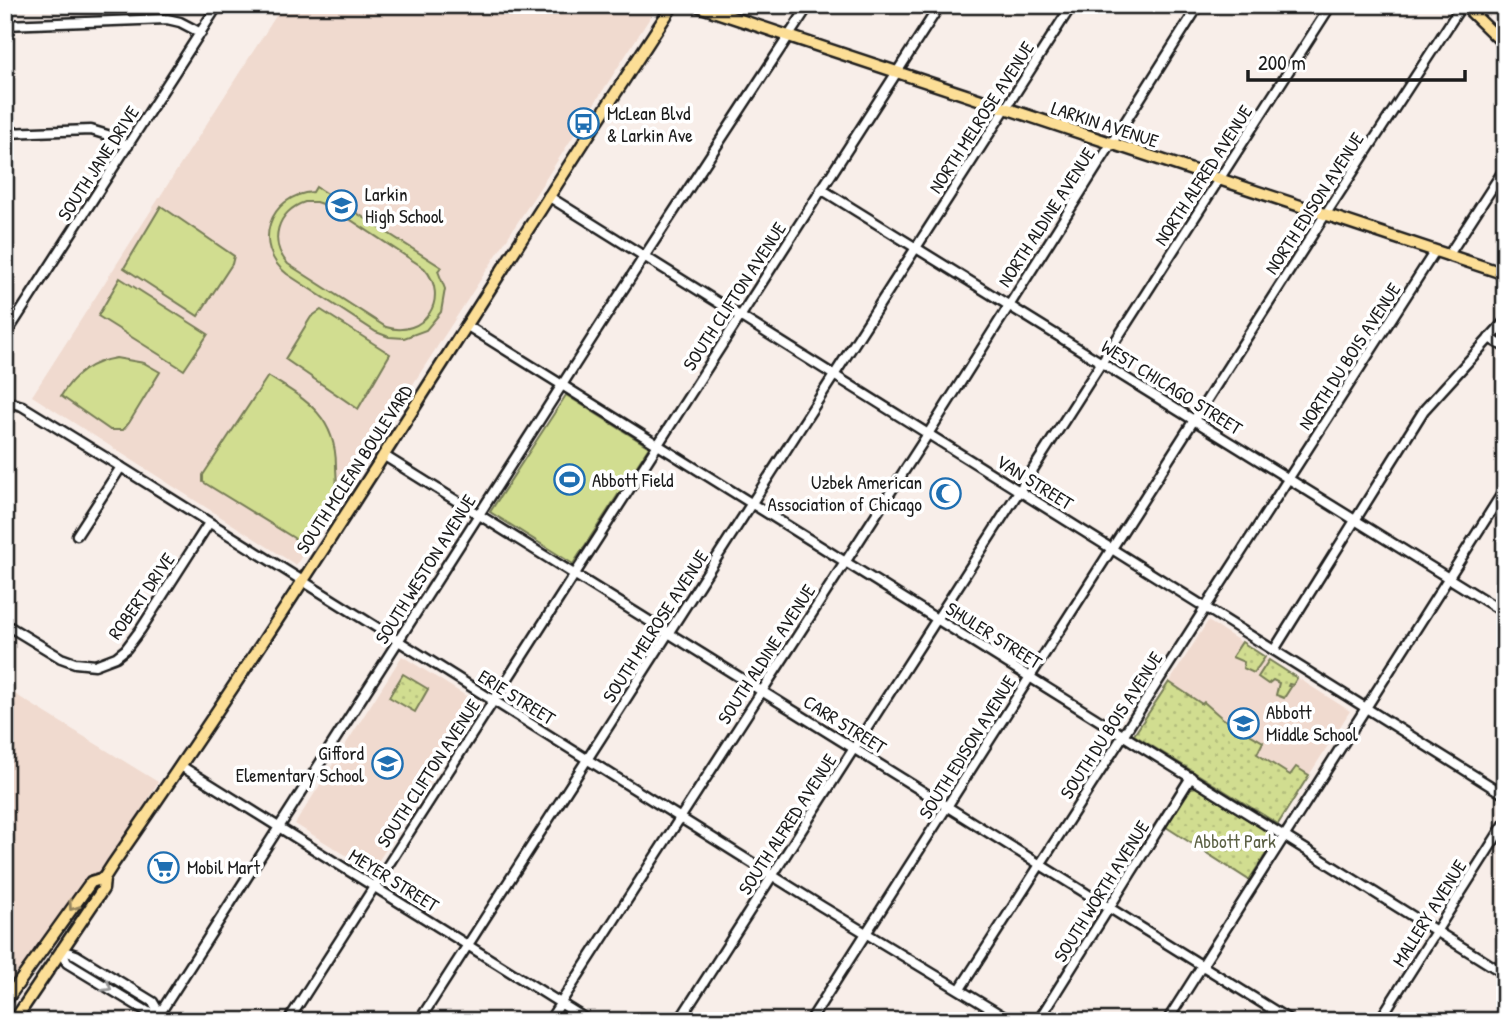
<svg xmlns="http://www.w3.org/2000/svg" width="1510" height="1026" font-family="'Patrick Hand',sans-serif">
<defs>
<pattern id="grass-dots" width="8" height="8" patternUnits="userSpaceOnUse" patternTransform="scale(1.75)"><rect width="8" height="8" fill="#d1dd90"/><path d="M2 2h.1M6 6h.1" fill="none" stroke="#b3bd7c" stroke-width="1.8" stroke-linecap="round"/></pattern>
</defs>
<rect width="100%" height="100%" fill="#f8eee9"/>
<filter id="ink" filterUnits="userSpaceOnUse"><feTurbulence type="fractalNoise" baseFrequency=".0143" numOctaves="2"/><feDisplacementMap in="SourceGraphic" scale="14" xChannelSelector="R" yChannelSelector="G"/><feConvolveMatrix kernelMatrix="1 2 1 2 8 2 1 2 1" color-interpolation-filters="sRGB"/></filter>
<g filter="url(#ink)">
<g fill="#f0dacf">
<path d="M283 5H650L655 10 296 565 32 396Z"/>
<path d="M1208 621 1350 711 1278 824 1136 735Z"/>
<path d="M402 656 479 704 372 871 295 824Z"/>
<path d="M5 688 158 782 103 877 89 882 5 999Z"/>
</g>
<g fill="url(#grass-dots)" stroke="#767c56" stroke-width="2">
<path d="M1242 642 1265 657 1254 673 1243 668 1244 662 1232 657Z"/>
<path d="M1269 660 1297 678 1293 685 1289 684 1288 686 1291 687 1284 698 1276 695 1279 683 1273 680 1268 684 1258 677Z"/>
<path d="M403 674 428 689 415 712 389 697Z"/>
<path d="M1169 682 1202 704 1204 702 1222 718 1263 742 1257 754 1290 775 1296 767 1309 775 1278 824 1134 735Z"/>
<path d="M1196 787 1274 836 1275 840 1249 880 1166 827 1191 788Z"/>
</g>
<g fill="#d1dd90" stroke="#767c56" stroke-width="2" fill-rule="evenodd">
<path d="M316 187 441 267 438 271 445 289 441 312 426 330 404 338 389 337 376 332 287 274C252 247 268 195 313 192ZM305 202H316L331 207 424 268C451 298 424 339 386 327L288 264C268 242 277 211 305 202Z"/>
<path d="M161 206 234 256 232 264 198 316 124 268Z"/>
<path d="M120 278 208 334 184 370 98 316Z"/>
<path d="M321 310 390 354 358 409 285 359 311 317Z"/>
<path d="M116 358 144 363 160 372 129 423 123 430H110L61 396C74 374 91 362 116 358Z"/>
<path d="M268 376C305 399 336 416 336 466 336 474 338 485 335 493 331 505 310 531 302 543L203 482V475Z"/>
<path d="M566 395 649 447 573 564 490 512Z"/>
</g>
<g fill="none" stroke-linecap="round" stroke-linejoin="round">
<defs>
<g id="minor">
<path d="M5 25 167 19 180 22 201 33"/>
<path d="M5 133 91 130 114 137 128 146"/>
<path d="M821 189 1505 613"/>
<path d="M548 196 1505 795"/>
<path d="M1448 256 1505 168"/>
<path d="M466 325 1505 974"/>
<path d="M5 336 218 5"/>
<path d="M1489 338 1505 347"/>
<path d="M5 401 22 406 121 467 821 906 1011 1021"/>
<path d="M383 455 1291 1021"/>
<path d="M77 535 121 467"/>
<path d="M5 624 61 658 75 663 95 665 116 657 126 649 141 629 209 523"/>
<path d="M1274 650 1424 410 1505 321"/>
<path d="M181 766 589 1021"/>
<path d="M61 950 67 963 148 1012 160 1014 171 1021"/>
<path d="M61 950 76 955 153 1002 160 1014"/>
<path d="M960 989 1435 251"/>
<path d="M155 1021 640 263 809 5"/>
<path d="M288 1021 940 5"/>
<path d="M419 1021 1072 5"/>
<path d="M549 1021 928 434 1199 5"/>
<path d="M679 1021 1331 5"/>
<path d="M810 1021 1325 215 1462 5"/>
<path d="M1038 1021 1191 777"/>
<path d="M1167 1021 1505 489"/>
<path d="M1379 1021 1505 823"/>
</g>
<g id="major">
<path d="M695 5 1505 274"/>
<path d="M1464 5 1505 45"/>
<path d="M5 1002 91 882 104 878"/>
<path d="M14 1021 103 889 104 878 113 864C308 584 485 291 673 5"/>
</g>
</defs>
<use href="#minor" stroke="#1c1c1c" stroke-width="13"/>
<use href="#major" stroke="#1c1c1c" stroke-width="15"/>
<use href="#minor" stroke="#fff" stroke-width="8"/>
<use href="#major" stroke="#fcde96" stroke-width="10"/>
</g>
<defs><path id="oneway-chevron" d="M-2-3.5L2.5 0L-2 3.5" fill="none" stroke-width="1.6" stroke-linecap="round" stroke-linejoin="round" transform="scale(1.75)"/></defs>
<use stroke="#97875f" href="#oneway-chevron" transform="translate(73 906) rotate(125)"/>
<use stroke="#999" href="#oneway-chevron" transform="translate(107 987) rotate(32)"/>
</g>
<defs>
<symbol id="bus-ring" viewBox="-11 -11 22 22"><circle r="9.5" fill="#fff" stroke="#1f6fb2" stroke-width="1.5"/><path d="M-5-6H5V4H4V6H2V4H-2V6H-4V4H-5ZM-3.5-4V0h7V-4ZM-3.5 1.2v1.5H-2V1.2ZM2 1.2v1.5H3.5V1.2Z" fill="#1f6fb2"/></symbol>
<symbol id="school-ring" viewBox="-11 -11 22 22"><circle r="9.5" fill="#fff" stroke="#1f6fb2" stroke-width="1.5"/><path d="M0-5L7-2L0 1L-7-2ZM-4 1L0 2.5L4 1V4Q0 6-4 4Z" fill="#1f6fb2"/></symbol>
<symbol id="stadium-ring" viewBox="-11 -11 22 22"><circle r="9.5" fill="#fff" stroke="#1f6fb2" stroke-width="1.5"/><path d="M0-5a6.5 5 0 1 0 0 10a6.5 5 0 1 0 0-10ZM-3.5-1.8h7v3.6h-7Z" fill="#1f6fb2"/></symbol>
<symbol id="mosque-ring" viewBox="-11 -11 22 22"><circle r="9.5" fill="#fff" stroke="#1f6fb2" stroke-width="1.5"/><path d="M3.5-4.9A6 6 0 1 0 3.5 4.9A5 5 0 1 1 3.5-4.9Z" fill="#1f6fb2"/></symbol>
<symbol id="supermarket-ring" viewBox="-11 -11 22 22"><circle r="9.5" fill="#fff" stroke="#1f6fb2" stroke-width="1.5"/><path d="M-6-5.5h2.5l.6 2H6L4.5 2H-2.5L-4.4-4H-6ZM-1.5 3.2a1.3 1.3 0 1 0 .1 0ZM3 3.2a1.3 1.3 0 1 0 .1 0Z" fill="#1f6fb2"/></symbol>
</defs>
<g fill-rule="evenodd">
<use href="#bus-ring" x="566" y="106" width="35" height="35"/>
<use href="#school-ring" x="324" y="188" width="35" height="35"/>
<use href="#stadium-ring" x="552" y="462" width="35" height="35"/>
<use href="#mosque-ring" x="928" y="476" width="35" height="35"/>
<use href="#school-ring" x="1226" y="706" width="35" height="35"/>
<use href="#school-ring" x="370" y="746" width="35" height="35"/>
<use href="#supermarket-ring" x="146" y="850" width="35" height="35"/>
</g>
<g text-anchor="middle" dominant-baseline="central" stroke-width="7" stroke-linejoin="round" paint-order="stroke">
<g font-size="19" fill="#1c1c1c" stroke="#fff" text-anchor="start">
<text x="607" y="113">McLean Blvd<tspan x="607" dy="22">&amp; Larkin Ave</tspan></text>
<text x="365" y="194">Larkin<tspan x="365" dy="22">High School</tspan></text>
<text x="592" y="480">Abbott Field</text>
<text x="922" y="482" text-anchor="end">Uzbek American<tspan x="922" dy="22">Association of Chicago</tspan></text>
<text x="1266" y="712">Abbott<tspan x="1266" dy="22">Middle School</tspan></text>
<text x="364" y="753" text-anchor="end">Gifford<tspan x="364" dy="22">Elementary School</tspan></text>
<text x="187" y="867">Mobil Mart</text>
</g>
<g font-size="19" fill="#1c1c1c" stroke="#fff">
<text transform="translate(981 117) rotate(-57)">NORTH MELROSE AVENUE</text>
<text transform="translate(1105 124) rotate(18)">LARKIN AVENUE</text>
<text transform="translate(98 163) rotate(-57)">SOUTH JANE DRIVE</text>
<text transform="translate(1203 175) rotate(-57)">NORTH ALFRED AVENUE</text>
<text transform="translate(1314 203) rotate(-57)">NORTH EDISON AVENUE</text>
<text transform="translate(1046 217) rotate(-57)">NORTH ALDINE AVENUE</text>
<text transform="translate(734 296) rotate(-57)">SOUTH CLIFTON AVENUE</text>
<text transform="translate(1349 356) rotate(-57)">NORTH DU BOIS AVENUE</text>
<text transform="translate(1172 387) rotate(32)">WEST CHICAGO STREET</text>
<text transform="translate(354 469) rotate(-57)">SOUTH MCLEAN BOULEVARD</text>
<text transform="translate(1035 482) rotate(32)">VAN STREET</text>
<text transform="translate(425 569) rotate(-58)">SOUTH WESTON AVENUE</text>
<text transform="translate(141 596) rotate(-55)">ROBERT DRIVE</text>
<text transform="translate(655 626) rotate(-57)">SOUTH MELROSE AVENUE</text>
<text transform="translate(994 635) rotate(32)">SHULER STREET</text>
<text transform="translate(766 654) rotate(-57)">SOUTH ALDINE AVENUE</text>
<text transform="translate(517 697) rotate(32)">ERIE STREET</text>
<text transform="translate(845 724) rotate(32)">CARR STREET</text>
<text transform="translate(1111 725) rotate(-57)">SOUTH DU BOIS AVENUE</text>
<text transform="translate(967 747) rotate(-58)">SOUTH EDISON AVENUE</text>
<text transform="translate(428 773) rotate(-57)">SOUTH CLIFTON AVENUE</text>
<text transform="translate(787 824) rotate(-57)">SOUTH ALFRED AVENUE</text>
<text transform="translate(394 880) rotate(32)">MEYER STREET</text>
<text transform="translate(1101 891) rotate(-58)">SOUTH WORTH AVENUE</text>
<text transform="translate(1429 913) rotate(-58)">MALLERY AVENUE</text>
</g>
<g font-size="19" fill="#5b6045" stroke="#fff">
<text x="1235" y="841">Abbott Park</text>
</g>
</g>
<rect width="1510" height="1026" fill="none" stroke="#fff" stroke-width="28"/>
<rect x="14" y="14" width="1482" height="998" fill="none" stroke="#1c1c1c" stroke-width="2.5" filter="url(#ink)"/>
<path d="M1248 70v10h217v-10" fill="none" stroke="#1c1c1c" stroke-width="3.5"/>
<text x="1258" y="70" font-size="21" fill="#1c1c1c" stroke="#ffffff" stroke-width="5" paint-order="stroke">200 m</text>
</svg>
